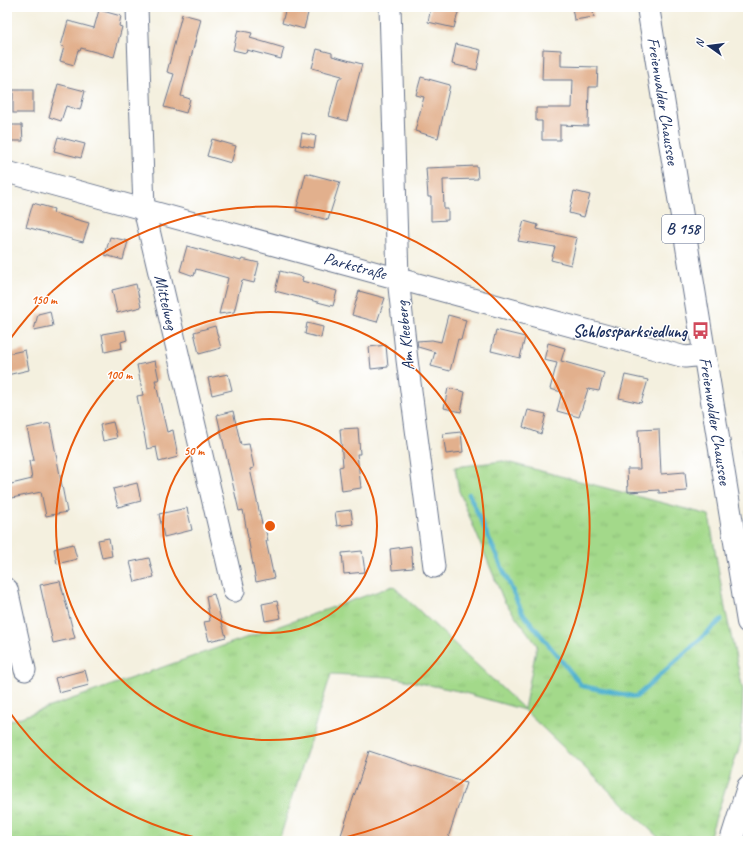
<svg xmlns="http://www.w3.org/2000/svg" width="755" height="848" font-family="Caveat,sans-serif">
<defs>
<pattern id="grass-tufts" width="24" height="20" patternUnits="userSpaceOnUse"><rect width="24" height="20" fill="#a3d98a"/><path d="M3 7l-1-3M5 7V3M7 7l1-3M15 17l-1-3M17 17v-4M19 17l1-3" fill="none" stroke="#8cbb7a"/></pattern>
<pattern id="park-dots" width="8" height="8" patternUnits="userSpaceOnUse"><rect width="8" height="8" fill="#a3d98a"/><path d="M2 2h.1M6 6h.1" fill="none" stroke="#8cbb7a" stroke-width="1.8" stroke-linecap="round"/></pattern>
</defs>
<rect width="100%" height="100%" fill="#fff"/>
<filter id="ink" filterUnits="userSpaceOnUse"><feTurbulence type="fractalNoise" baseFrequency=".025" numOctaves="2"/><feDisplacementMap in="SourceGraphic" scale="8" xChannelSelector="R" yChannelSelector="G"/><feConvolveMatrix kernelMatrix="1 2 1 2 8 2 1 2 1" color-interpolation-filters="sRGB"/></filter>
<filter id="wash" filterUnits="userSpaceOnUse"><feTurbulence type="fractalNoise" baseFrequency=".012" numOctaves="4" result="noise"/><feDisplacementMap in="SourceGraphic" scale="16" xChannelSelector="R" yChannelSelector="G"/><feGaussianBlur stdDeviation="0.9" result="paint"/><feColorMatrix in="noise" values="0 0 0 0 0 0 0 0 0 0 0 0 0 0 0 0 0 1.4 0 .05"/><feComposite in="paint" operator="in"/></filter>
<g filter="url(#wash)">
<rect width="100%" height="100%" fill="#f4f0df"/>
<path fill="url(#grass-tufts)" stroke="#5f8474" d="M503 461 709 515 725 608 743 690 741 742 708 841H662L524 710 458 691 391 677 331 674 279 841H7V722L393 586 524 709 537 645 504 601 459 491 455 467Z"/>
<path fill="url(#park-dots)" stroke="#5f8474" d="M748 446V491L742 450Z"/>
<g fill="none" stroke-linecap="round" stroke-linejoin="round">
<path stroke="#51b2d0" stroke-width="4.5" d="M469 494 522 612 582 686 636 697 721 620"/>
</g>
<g id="blocks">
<g fill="#e2b08d">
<path d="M286 7 309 9 304 29 282 23Z"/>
<path d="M431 7H450L459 9 454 28 428 22Z"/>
<path d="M572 7H592L594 17 574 20Z"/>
<path d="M99 10 121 16 119 26 122 27 114 57 81 48 80 51 78 50 74 65 60 61 64 47 61 46 68 21 94 28Z"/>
<path d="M182 14 201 19 181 96 190 99 186 113 164 107 174 74 167 72Z"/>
<path d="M238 30 252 33 250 38 284 48 281 59 247 50 246 53 233 50Z"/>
<path d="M456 44 481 50 477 70 452 64Z"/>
<path d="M317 49 332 53V56L362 64 347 121 329 116 339 78H342V76L312 68Z"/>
<path d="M543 49 561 50V66L598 67 597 87H589L588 126 560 125V140H542V121H536V108H572L573 80H542Z"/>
<path d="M421 77 450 85 438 138 415 131 424 97 416 95Z"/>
<path d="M58 84 85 91 80 110 66 106 61 121 49 117Z"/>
<rect x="13" y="90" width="20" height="23"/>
<path d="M9 125H22L23 141H10Z"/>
<path d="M302 133 316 136 314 148 300 145Z"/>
<path d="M58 137 85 144 81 158 54 151Z"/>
<path d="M212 139 236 146 231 163 207 156Z"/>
<path d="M477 166 478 179 443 180 444 209H448V220L431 221V197H428L426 168Z"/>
<path d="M306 173 340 182 328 220 296 211Z"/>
<path d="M574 191 590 195 584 217 569 213Z"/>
<path d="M33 203 54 209 53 213 89 223 83 242 26 227Z"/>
<path d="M524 221 538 225 537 229 577 238 571 265 551 260 555 247 518 241Z"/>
<path d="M110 237 128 241 123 260 105 255Z"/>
<path d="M187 246 241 261 242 259 259 263 254 283 242 280 234 312 219 314 228 278 196 269 194 276 180 271Z"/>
<path d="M280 271 303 277 302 281 337 291 333 306 275 291Z"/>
<path d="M136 284 141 307 117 313 112 290Z"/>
<path d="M359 291 385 298 377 322 352 315Z"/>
<path d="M50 311 53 326 34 330 38 314Z"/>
<path d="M448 315 466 320 461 340 458 339 450 371 431 366 435 352 418 347 417 341 432 340 441 342Z"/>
<path d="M307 323 323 327 321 338 305 334Z"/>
<path d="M215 326 221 348 199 354 194 332Z"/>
<path d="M125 330 127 340 121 342 122 348 105 352 102 334Z"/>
<path d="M496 330 525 337 520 358 491 351Z"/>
<path d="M548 343 565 348 561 361 604 373 599 391 588 389 579 417 557 411 562 392 550 389 557 363 544 360Z"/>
<path d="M386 345 388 367 371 369 369 347Z"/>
<path d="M25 350 29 370 7 375V354Z"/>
<path d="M155 361 159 380H155L167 432 173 430 178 457 159 462 156 447 147 449 137 396 143 395 137 365Z"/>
<path d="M228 374 232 390 212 395 208 378Z"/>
<path d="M625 375 648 380 641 403 619 398Z"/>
<path d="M448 388 465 392 461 412 444 408Z"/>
<path d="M528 410 546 414 541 434 523 427Z"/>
<path d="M233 411 241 445 249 444 254 468 250 469 262 524 264 523 268 541H266L274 578 256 582 243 510 239 511 217 415Z"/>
<path d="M113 422 117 438 103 441 100 425Z"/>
<path d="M50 423 67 512 46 516 41 492 7 499V485L32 479 29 461 34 460 27 428Z"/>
<path d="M358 428 360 454H357L361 488 342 491 339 467 343 466 340 429Z"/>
<path d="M659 429 661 474 685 472 687 491 659 493V490L628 492 627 469H640L638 430Z"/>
<path d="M461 432 463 452 446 454 443 434Z"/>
<path d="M137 483 141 501 118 507 113 489Z"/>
<path d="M187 508 192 530 164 537 159 514Z"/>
<path d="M351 510 353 524 337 526 335 512Z"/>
<path d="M109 538 112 556 102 558 98 540Z"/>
<path d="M73 544 77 559 57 564 54 549Z"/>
<path d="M411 546 413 568 392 570 390 549Z"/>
<path d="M362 551 365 572 344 574 342 553Z"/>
<path d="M149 558 154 577 135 582 130 562Z"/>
<path d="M60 581 75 638 53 643 40 585Z"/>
<path d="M214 594 226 637 209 641 204 622 210 621 206 596Z"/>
<path d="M277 601 281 618 265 621 262 604Z"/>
<path d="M85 670 89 685 59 693 55 678Z"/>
<path d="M369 751 466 783 447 841H339Z"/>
</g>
</g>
</g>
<g filter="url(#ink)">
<use href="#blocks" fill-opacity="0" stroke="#67738b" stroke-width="1"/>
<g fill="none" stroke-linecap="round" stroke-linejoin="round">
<defs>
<g id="minor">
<path d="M137 7 144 209 234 591"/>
<path d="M390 7 398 278 407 360 434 567"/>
<path d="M7 172 685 357 704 355"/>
<path d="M7 589 25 670"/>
</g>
<g id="major">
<path d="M648 7 748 622"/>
<path d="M731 841 748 787"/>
</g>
</defs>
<use href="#minor" stroke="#67738b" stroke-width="23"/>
<use href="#major" stroke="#67738b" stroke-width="24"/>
<use href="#minor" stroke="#fff" stroke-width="21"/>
<use href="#major" stroke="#fff" stroke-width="22"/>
</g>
</g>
<g fill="none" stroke="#e8590c" stroke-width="2">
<circle cx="270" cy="526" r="107"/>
<circle cx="270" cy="526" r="214"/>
<path d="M212 841A320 320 0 0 1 8 710M8 342A320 320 0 1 1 328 841"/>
</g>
<defs>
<symbol id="bus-bare" viewBox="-9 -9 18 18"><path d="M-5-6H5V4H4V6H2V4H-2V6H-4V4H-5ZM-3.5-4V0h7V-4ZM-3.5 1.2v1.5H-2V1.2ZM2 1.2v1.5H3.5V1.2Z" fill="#d1495b" stroke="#fff" stroke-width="2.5" paint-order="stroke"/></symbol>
</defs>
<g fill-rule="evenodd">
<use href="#bus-bare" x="688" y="318" width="25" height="25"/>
</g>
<g text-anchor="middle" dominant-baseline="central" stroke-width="3" stroke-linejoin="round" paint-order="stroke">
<rect fill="#fff" stroke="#5f6d8e" stroke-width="1" x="662" y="215" width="42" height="28" rx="3"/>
<g font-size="16" font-weight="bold" fill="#1b2f5e">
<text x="683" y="229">B 158</text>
</g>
<g font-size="17" fill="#1b2f5e" stroke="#fff">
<text transform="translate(663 101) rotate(81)">Freienwalder Chaussee</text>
<text transform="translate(355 266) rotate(15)">Parkstraße</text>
<text transform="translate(166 302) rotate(77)">Mittelweg</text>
<text transform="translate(405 336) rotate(-96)">Am Kleeberg</text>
<text transform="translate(715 421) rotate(81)">Freienwalder Chaussee</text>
</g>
<g font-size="17" font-weight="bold" fill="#1b2f5e" stroke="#fff" text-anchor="end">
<text x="687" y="331">Schlossparksiedlung</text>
</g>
</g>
<circle cx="270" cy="526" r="6" fill="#e8590c" stroke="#fff" stroke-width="2"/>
<g font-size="12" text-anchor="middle" font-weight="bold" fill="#e8590c" stroke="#fff" stroke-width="3" stroke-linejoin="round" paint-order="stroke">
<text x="44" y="304">150 m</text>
<text x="119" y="379">100 m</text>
<text x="194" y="455">50 m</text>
</g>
<rect width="755" height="848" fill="none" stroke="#fff" stroke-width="24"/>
<g transform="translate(709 46) rotate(284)" stroke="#ffffff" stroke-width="3" paint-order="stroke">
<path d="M0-3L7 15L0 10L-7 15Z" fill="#1b2f5e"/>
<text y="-6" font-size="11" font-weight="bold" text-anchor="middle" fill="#1b2f5e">N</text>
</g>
</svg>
